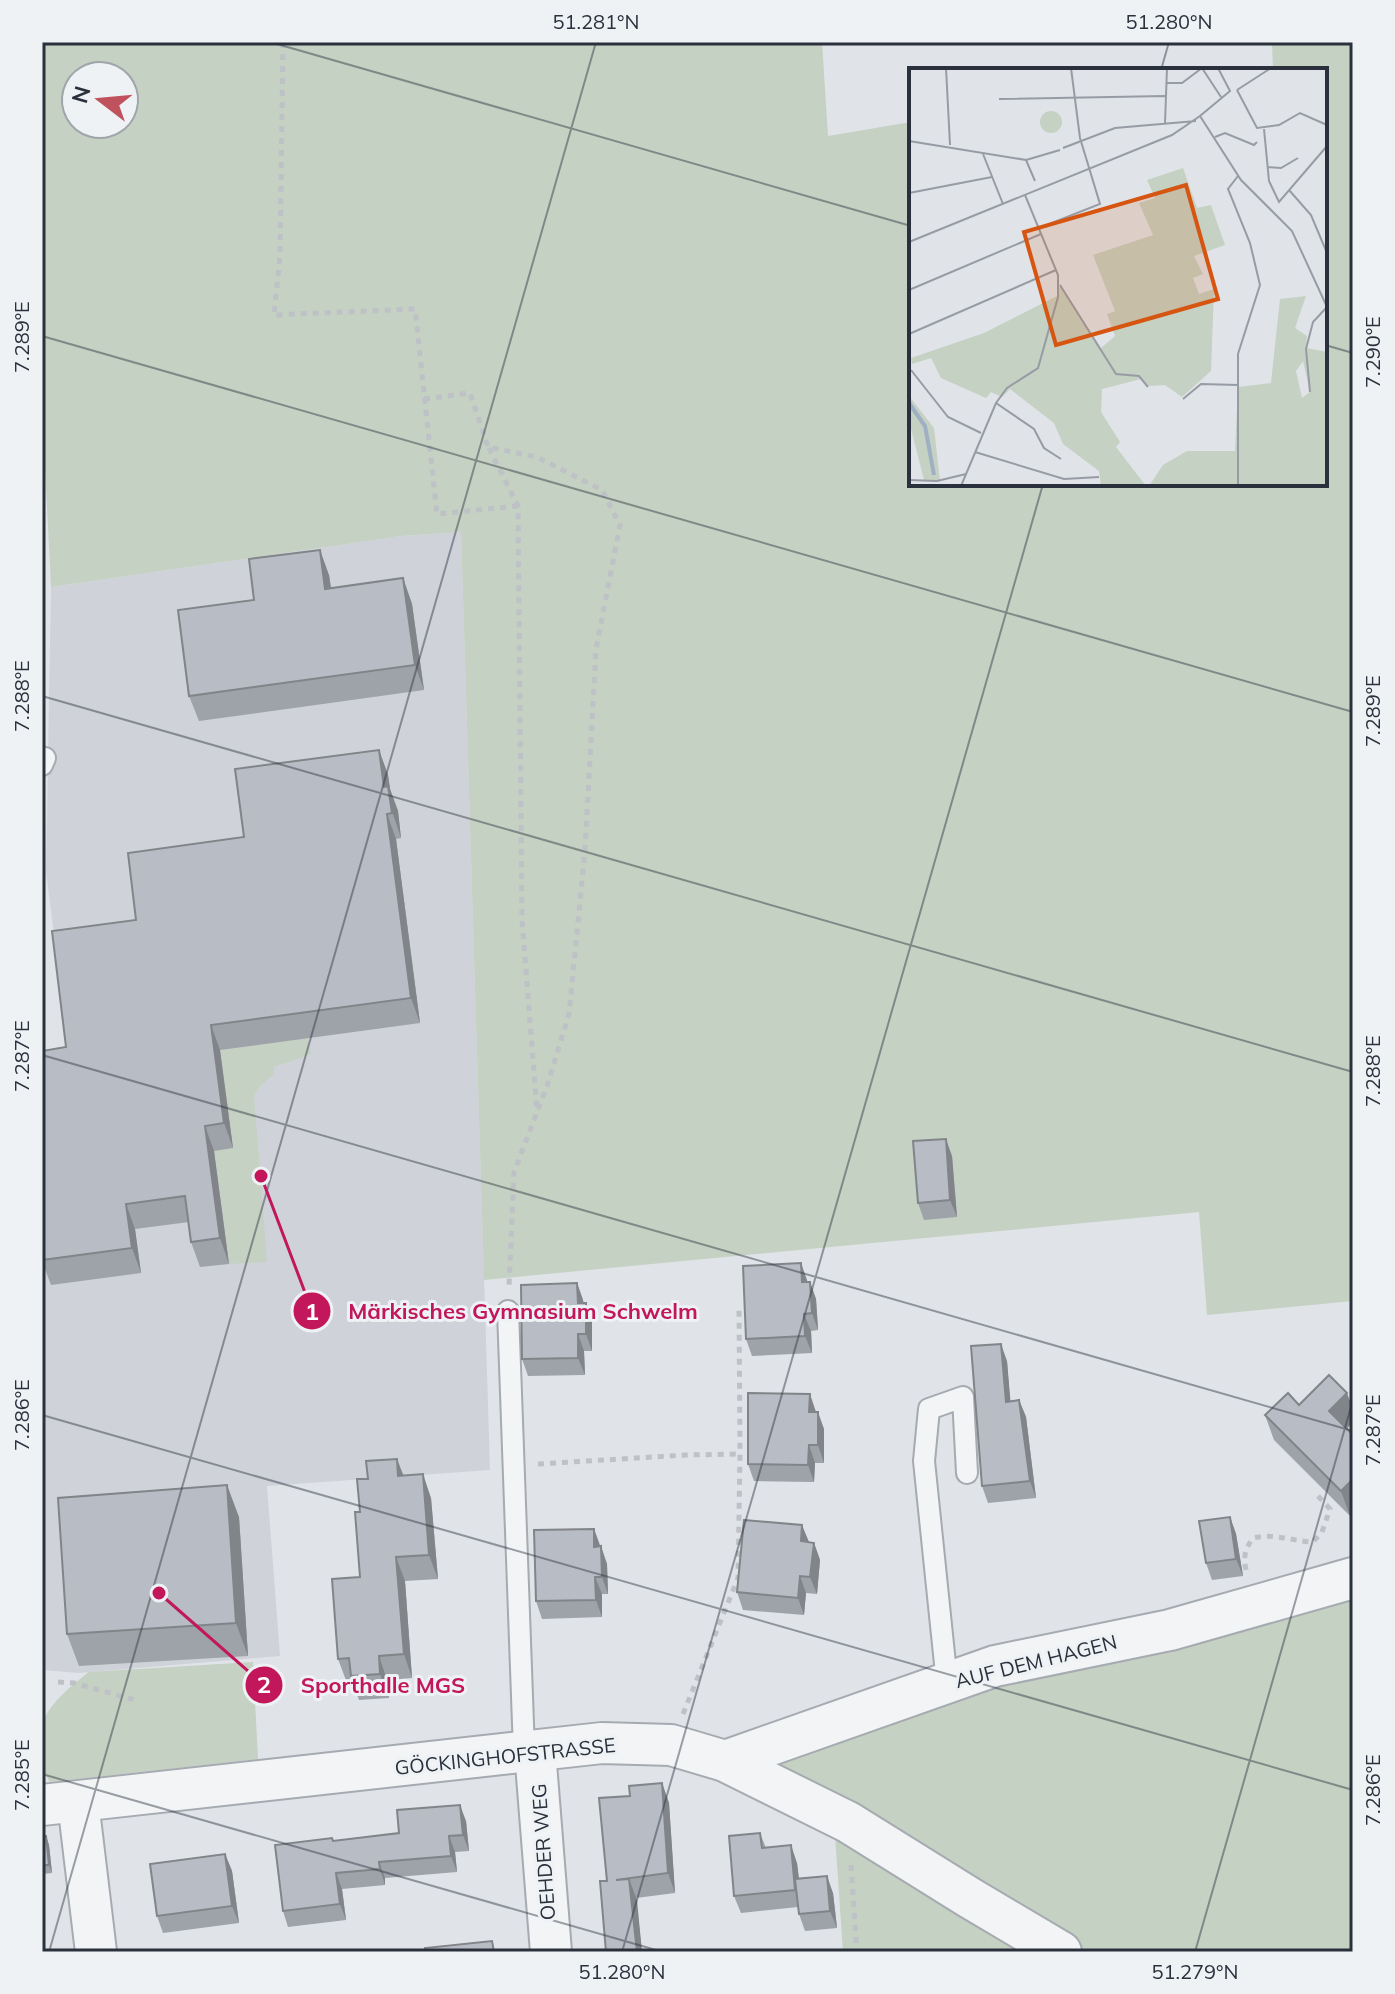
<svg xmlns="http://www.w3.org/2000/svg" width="1395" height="1994" font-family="Mulish,sans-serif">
<rect width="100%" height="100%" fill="#e0e3e8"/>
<path fill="#cfd2d9" d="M461 532 490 1470 267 1486 280 1656 79 1673 42 1670V1071L70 1056 46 872 51 587 401 536Z"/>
<g fill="#c5d1c2" fill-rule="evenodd">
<path d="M42 42H822L828 136 911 122V484H1325V70H1273L1272 42H1353V1301L1207 1315 1199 1212 484 1280 461 532 401 536 51 587 42 407ZM76 76H124V124H76Z"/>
<path d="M307 1038 311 1054 274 1067 273 1075 260 1086 254 1096 267 1262 229 1264 219 1185 210 1151 233 1148 220 1050Z"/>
<path d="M1353 1572V1952H843L834 1820 739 1755Z"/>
<path d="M253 1662 258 1759 50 1782C40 1767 42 1763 42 1745 42 1739 41 1732 42 1726 46 1706 73 1684 89 1672Z"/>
</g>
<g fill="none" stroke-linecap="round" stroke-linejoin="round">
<defs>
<g id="service">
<path d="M42 765 45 758"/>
<path d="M508 1311 524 1751"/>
<path d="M947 1683 924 1461 929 1409 963 1397 967 1473"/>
</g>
<g id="minor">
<path d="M535 1751 551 1952"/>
<path d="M725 1761 995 1666 1170 1630 1353 1578"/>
<path d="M78 1802 96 1952"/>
<path d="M42 1805 602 1743 671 1745 725 1761 848 1822 970 1898 1061 1952"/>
</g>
</defs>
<use href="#service" stroke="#a6aab1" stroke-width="24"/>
<use href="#minor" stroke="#a6aab1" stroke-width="44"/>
<g stroke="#bec1c6" stroke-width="5" stroke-dasharray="6 6" stroke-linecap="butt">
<path d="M283 42 280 256 274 315 415 309 437 514 518 506"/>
<path d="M424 399 470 393 488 447 537 457 602 490 620 525 596 649 585 850 569 1014 547 1086 514 1172 509 1286"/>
<path d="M489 448 518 506 522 920 537 1110"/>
<path d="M538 1464 686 1455 740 1454"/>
<path d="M1246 1570C1243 1557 1245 1549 1253 1538 1275 1533 1291 1541 1313 1542L1322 1532 1330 1509 1318 1496"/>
<path d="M58 1682 74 1683 135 1700"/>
<path d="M683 1714 738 1578 740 1454 739 1306"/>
<path d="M851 1865 857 1952"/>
</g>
<use href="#service" stroke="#f2f4f6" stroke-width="20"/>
<use href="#minor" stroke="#f2f4f6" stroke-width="40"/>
</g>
<g fill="#9ea2a9">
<path d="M329 575 331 588 403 578 412 604 424 690 199 721 189 696 254 600Z"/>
<path d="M379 750 388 775 390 789 398 811 401 838 396 839 420 1023 220 1050 233 1148 214 1151 229 1264 200 1267 191 1242 189 1222 135 1229 141 1273 51 1285 42 1261V1051L66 1047 136 920 244 837Z"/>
<path d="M952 1156 957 1217 924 1220 918 1203Z"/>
<path d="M810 1282 816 1299 818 1330 811 1331 812 1353 752 1356 746 1339Z"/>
<path d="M577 1283 584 1303 592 1321V1351H584L585 1375 528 1376 522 1359Z"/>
<path d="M1007 1361 1010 1401 1019 1400 1026 1417 1036 1498 988 1503 982 1486Z"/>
<path d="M1299 1405 1353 1409V1422L1347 1428 1353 1435V1513L1350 1516 1274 1440 1265 1415Z"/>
<path d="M816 1412 824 1429V1463H815L814 1482 754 1481 748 1464Z"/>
<path d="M403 1476 431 1498 438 1579 405 1581 412 1678 387 1680 389 1698 359 1700 353 1683H347L338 1659 360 1577V1512Z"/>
<path d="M239 1517 248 1656 79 1666 67 1634Z"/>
<path d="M1230 1517 1236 1534 1243 1576 1212 1580 1206 1563Z"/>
<path d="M594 1529 607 1564 608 1594H602V1617L542 1619 536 1601Z"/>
<path d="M808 1542 814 1543 820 1560 817 1594 806 1593 804 1615 743 1610 737 1592Z"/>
<path d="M662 1783 669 1803 675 1893 636 1898 642 1952 665 1950 666 1952H606L607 1881 630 1796Z"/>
<path d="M466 1821 469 1851 455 1852 457 1872 385 1878V1885L342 1889 346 1920 288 1927 283 1911 333 1841 399 1833Z"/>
<path d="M760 1833 766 1848 797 1863 799 1879 833 1893 837 1928 805 1931 799 1914 798 1907 741 1913 734 1896Z"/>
<path d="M42 1836H46L49 1845 52 1873 42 1874Z"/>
<path d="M225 1854 232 1871 239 1923 163 1933 157 1916Z"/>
</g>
<g fill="#818489">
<path d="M320 550 329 575 335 615 325 589Z"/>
<path d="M403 578 412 604 424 690 415 665Z"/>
<path d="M379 750 388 775 390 789 398 811 401 838 384 787Z"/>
<path d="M387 814 396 839 420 1023 411 998Z"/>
<path d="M211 1025 220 1050 233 1148 224 1123Z"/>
<path d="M205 1126 214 1151 229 1264 220 1238Z"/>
<path d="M946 1139 952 1156 957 1217 950 1200Z"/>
<path d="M126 1204 135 1229 141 1273 132 1248Z"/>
<path d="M801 1263 807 1280 808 1299 802 1282Z"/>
<path d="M810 1282 816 1299 818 1330 812 1313Z"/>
<path d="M577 1283 583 1300 584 1321 578 1303Z"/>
<path d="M586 1303 592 1321V1351L586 1334Z"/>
<path d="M804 1314 811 1331 812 1353 805 1336Z"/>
<path d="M578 1334 584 1351 585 1375 578 1358Z"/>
<path d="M1001 1344 1007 1361 1012 1419 1006 1402Z"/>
<path d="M1347 1393 1353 1409V1422L1339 1437 1329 1411Z"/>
<path d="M810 1394 816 1412H809Z"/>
<path d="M1019 1400 1026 1417 1036 1498 1030 1481Z"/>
<path d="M818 1412 824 1429V1463L818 1445Z"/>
<path d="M809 1445 815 1463 814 1482 808 1465Z"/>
<path d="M397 1459 406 1482 398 1476Z"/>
<path d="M423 1474 431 1498 438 1579 429 1555Z"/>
<path d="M1353 1479V1513L1350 1516 1341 1491Z"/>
<path d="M227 1485 239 1517 248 1656 236 1623Z"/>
<path d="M1230 1517 1236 1534 1243 1576 1236 1559Z"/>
<path d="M802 1525 809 1542 801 1541Z"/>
<path d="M594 1529 600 1546 594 1547Z"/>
<path d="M814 1543 820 1560 817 1594 810 1577Z"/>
<path d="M601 1546 607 1564 608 1594 602 1577Z"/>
<path d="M396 1557 405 1581 412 1678 404 1654Z"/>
<path d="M800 1576 806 1593 804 1615 798 1598Z"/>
<path d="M595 1577 602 1594V1617L596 1600Z"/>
<path d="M379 1656 387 1680 389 1698 380 1674Z"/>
<path d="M662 1783 669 1803 675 1893 668 1873Z"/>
<path d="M460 1805 466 1821 469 1851 463 1835Z"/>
<path d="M46 1836 49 1845 52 1873 49 1865Z"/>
<path d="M449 1836 455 1852 457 1872 451 1856Z"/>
<path d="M791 1845 797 1863 802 1907 795 1890Z"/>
<path d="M225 1854 232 1871 239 1923 232 1906Z"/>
<path d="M379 1862 385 1878V1885L380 1869Z"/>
<path d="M336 1873 342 1889 346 1920 340 1904Z"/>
<path d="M827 1876 833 1893 837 1928 830 1911Z"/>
<path d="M629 1879 637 1900 642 1952H637Z"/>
</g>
<g fill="#b8bcc4" stroke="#818489" stroke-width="2">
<path d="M320 550 325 589 403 578 415 665 189 696 178 610 254 600 249 559Z"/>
<path d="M379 750 384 787 388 786 392 813 387 814 411 998 211 1025 224 1123 205 1126 220 1238 191 1242 185 1196 126 1204 132 1248 42 1260V1051L66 1047 52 931 136 920 128 853 244 837 235 769Z"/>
<path d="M946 1139 950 1200 918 1203 913 1141Z"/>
<path d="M801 1263 802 1282H810L812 1313 804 1314 805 1336 746 1339 743 1266Z"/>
<path d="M577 1283 578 1303H586V1334H578V1358L522 1359 521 1285Z"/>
<path d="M1001 1344 1006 1402 1019 1400 1030 1481 982 1486 971 1346Z"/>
<path d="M1329 1375 1347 1393 1329 1411 1353 1435V1479L1341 1491 1265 1415 1288 1393 1299 1405Z"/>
<path d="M748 1393 810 1394 809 1412H818V1445H809L808 1465 748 1464Z"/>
<path d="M397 1459 398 1476 423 1474 429 1555 396 1557 404 1654 379 1656 380 1674 351 1676 349 1658 338 1659 332 1579 360 1577 355 1512H360L357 1479H368L366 1461Z"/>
<path d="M227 1485 236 1623 67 1634 58 1498Z"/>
<path d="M1230 1517 1236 1559 1206 1563 1199 1521Z"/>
<path d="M744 1520 802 1525 801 1541 814 1543 810 1577 800 1576 798 1598 737 1592Z"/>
<path d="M594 1529V1547L601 1546 602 1577H595L596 1600 536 1601 534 1530Z"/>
<path d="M662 1783 668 1873 616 1880 629 1879 637 1952H606L600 1881H607L599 1798 630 1796 629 1786Z"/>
<path d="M460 1805 463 1835 449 1836 451 1856 379 1862 380 1869 336 1873 340 1904 283 1911 275 1845 332 1838 333 1841 399 1833 397 1810Z"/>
<path d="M760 1833 762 1848 791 1845 795 1890 734 1896 729 1836Z"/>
<path d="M42 1836H46L49 1865H42Z"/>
<path d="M225 1854 232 1906 157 1916 150 1864Z"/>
<path d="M827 1876 830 1911 799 1914 795 1879Z"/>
<path d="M492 1941 494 1952H426L425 1948Z"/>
<path d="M665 1950 666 1952H637Z"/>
</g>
<path fill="none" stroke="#2a313d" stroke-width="2" stroke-opacity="0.45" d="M270 42 911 226M1161 70 1169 42M42 336 1353 712M1325 345 1353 353M42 696 1353 1072M42 1055 1353 1431M42 1415 1353 1790M42 1774 663 1952M49 1952 596 42M622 1952 1043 484M1195 1952 1353 1400"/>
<g text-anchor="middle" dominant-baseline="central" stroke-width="6" stroke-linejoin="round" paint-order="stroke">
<g font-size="20" fill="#2a313d" stroke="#eff2f5">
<text transform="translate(1036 1661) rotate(-14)">AUF DEM HAGEN</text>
<text transform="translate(505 1756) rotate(-6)">GÖCKINGHOFSTRASSE</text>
<text transform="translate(543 1852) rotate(-94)">OEHDER WEG</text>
</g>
</g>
<g transform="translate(909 68)">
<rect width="418" height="418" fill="#e0e3e8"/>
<path d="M131 54a11 11 0 1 1 22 0a11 11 0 1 1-22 0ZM274 100 288 140 302 137 316 177 285 188 294 206 284 210 290 226 305 221 302 303 273 329 256 317 240 318 232 311 193 321 192 344 211 374 207 379 237 418H192L190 403 154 376 145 355 101 321 93 329 82 324 77 330 32 310 22 290 3 296 2 290 75 265 148 228 151 218 192 280 206 268 198 246 206 243 184 187 244 167 230 135 246 130 238 112ZM397 228 386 260 398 268 397 280 418 284V418H240L254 397 278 383H326L329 319 362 315 371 231ZM394 293 401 324 393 330 387 303ZM0 328 25 360 31 413 15 412 0 353Z" fill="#c5d1c2" fill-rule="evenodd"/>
<path fill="none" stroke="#9fafc4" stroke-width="4" d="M0 335 16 358 25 407"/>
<path fill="none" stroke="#979ca4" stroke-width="2" d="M37 0 41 77M293 0 312 29M309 0 321 23 291 48 332 112 383 163 418 239M257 15H273L293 0M328 22 348 60 370 57 391 45 418 57M328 22 362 0M90 31 256 28M256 55 258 0M355 61 360 113 370 134 418 78M306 69 316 65 345 77 348 74M0 73 117 92 126 113M154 80 206 60 287 53M74 86 94 136M117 92 151 82M359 99 372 100 389 90M380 122 402 147 418 185M0 125 83 109M130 160 191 136 171 70 162 0M0 174 263 67 291 48M151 217 207 306 230 308 239 319M0 222 132 166M0 266 147 202M2 302 39 349 72 365M401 324 397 281 404 254 418 239M274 331 292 316 329 317M87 335 125 361 135 380 152 391M66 384 155 411 190 409M0 412 28 413 57 406M52 418 87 335 98 320 129 300 149 229V207L116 127M329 418V286L351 217 341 175 319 121 329 108"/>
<path fill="#d55511" fill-opacity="0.15" stroke="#d55511" stroke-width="4" d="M277 117 309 231 147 277 115 164Z"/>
<rect width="418" height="418" fill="none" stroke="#2a313d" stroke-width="4"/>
</g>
<path fill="none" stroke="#c2185b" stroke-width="3" d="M261 1176L312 1311M159 1593L264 1685"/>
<g fill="#c2185b" stroke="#eff2f5" stroke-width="3">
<circle cx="261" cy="1176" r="8"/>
<circle cx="159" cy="1593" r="8"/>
<circle cx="312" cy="1311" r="20"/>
<circle cx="264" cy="1685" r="20"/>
</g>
<g font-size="24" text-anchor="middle" font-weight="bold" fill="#fff">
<text x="312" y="1320">1</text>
<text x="264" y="1693">2</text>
</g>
<g font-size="22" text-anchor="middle" font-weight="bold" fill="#c2185b" stroke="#eff2f5" stroke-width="6" stroke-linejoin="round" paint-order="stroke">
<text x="523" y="1319">Märkisches Gymnasium Schwelm</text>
<text x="383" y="1693">Sporthalle MGS</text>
</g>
<rect width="1395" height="1994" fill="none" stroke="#eff2f5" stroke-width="88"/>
<g transform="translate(100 100) rotate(286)"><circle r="38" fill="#eff2f5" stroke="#a0a5ab" stroke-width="2"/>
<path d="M0-6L14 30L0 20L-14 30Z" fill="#c0525e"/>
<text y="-12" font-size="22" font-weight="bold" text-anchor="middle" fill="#2a313d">N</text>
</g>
<rect x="44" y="44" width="1307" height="1906" fill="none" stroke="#2a313d" stroke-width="3"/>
<g font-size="20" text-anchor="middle" fill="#2a313d">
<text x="596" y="29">51.281°N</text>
<text x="1169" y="29">51.280°N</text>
<text transform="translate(22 337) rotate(-90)" y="7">7.289°E</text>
<text transform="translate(1373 352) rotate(-90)" y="7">7.290°E</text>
<text transform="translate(22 696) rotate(-90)" y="7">7.288°E</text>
<text transform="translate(1373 711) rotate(-90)" y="7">7.289°E</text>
<text transform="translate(22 1056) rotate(-90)" y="7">7.287°E</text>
<text transform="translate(1373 1071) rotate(-90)" y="7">7.288°E</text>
<text transform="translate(22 1415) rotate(-90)" y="7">7.286°E</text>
<text transform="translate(1373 1430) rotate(-90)" y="7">7.287°E</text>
<text transform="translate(22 1775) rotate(-90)" y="7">7.285°E</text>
<text transform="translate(1373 1790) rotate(-90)" y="7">7.286°E</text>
<text x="622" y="1979">51.280°N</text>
<text x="1195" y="1979">51.279°N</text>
</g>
</svg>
